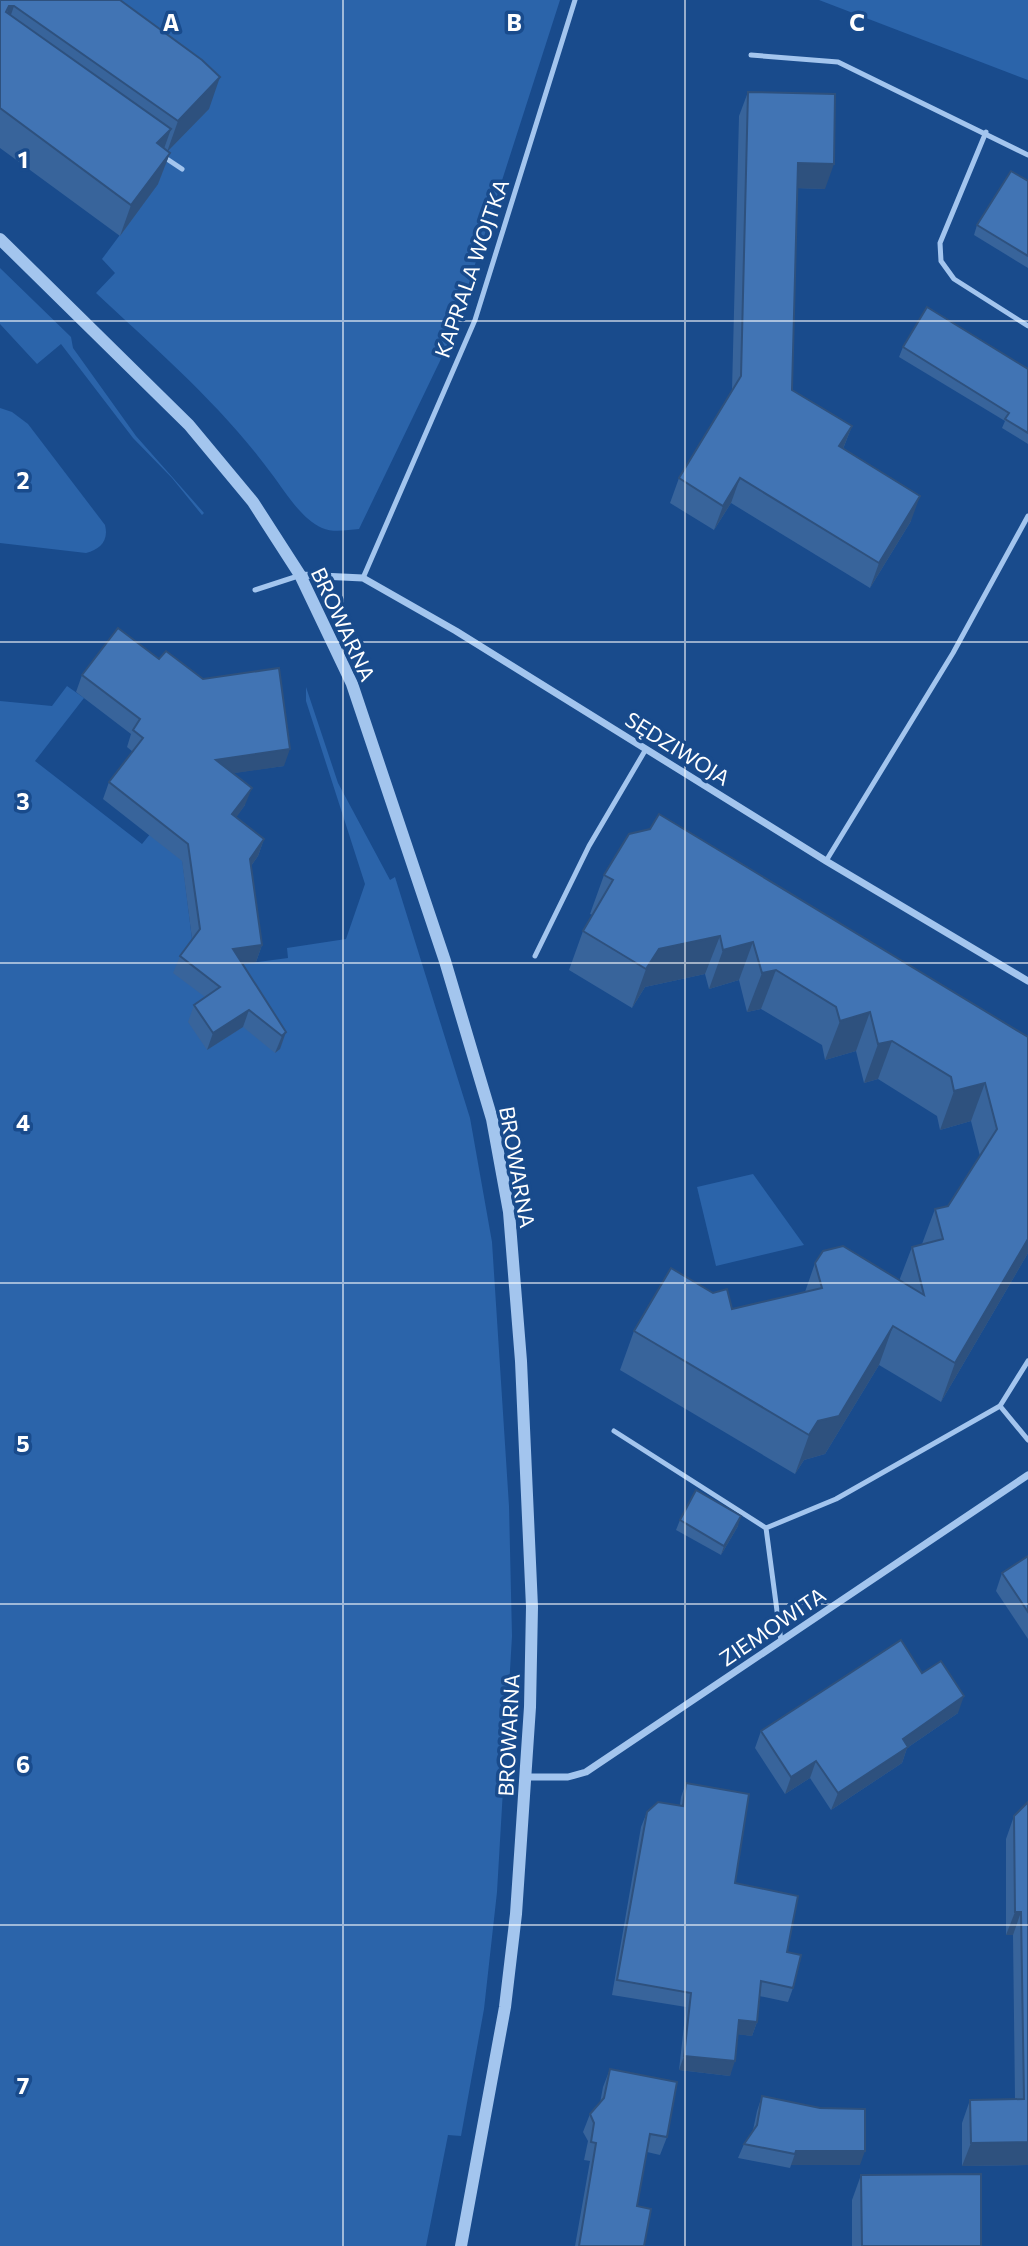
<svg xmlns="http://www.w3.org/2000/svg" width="1028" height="2246" font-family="Commissioner,sans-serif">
<rect width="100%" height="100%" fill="#194b8c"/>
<g fill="#2b64aa">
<path d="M25 0H560L452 336 359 529C348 530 333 533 322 528 300 518 285 491 271 473 221 405 158 351 96 293L115 273 102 259 158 184Z"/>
<path d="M819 0H1028V80Z"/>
<path d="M0 268 71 337 73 348 136 436 204 513 202 515 172 478 133 438 61 344 37 364 0 324Z"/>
<path d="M0 408 12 412 28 424 105 525C109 541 100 549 86 553L0 543Z"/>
<path d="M67 686 84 698 35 761 142 844 164 817 181 850 193 947 220 967 288 958 287 948 346 939 365 884 306 701V687L338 783 390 880 395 877 470 1118 492 1242 509 1506 512 1636 497 1892 484 2009 461 2136 448 2135 426 2246H0V701L52 706Z"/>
<path d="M753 1174 804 1245 716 1266 697 1187Z"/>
</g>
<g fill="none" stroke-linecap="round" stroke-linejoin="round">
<g stroke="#a3c5ee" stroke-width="5">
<path d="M751 55 838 62 1028 155"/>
<path d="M986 132 940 243 941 261 954 279 1028 326"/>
<path d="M161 155 182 169"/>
<path d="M363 578 475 320 575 0"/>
<path d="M255 590 298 576"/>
<path d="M826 861 953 653 1028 516"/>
<path d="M535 956 589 846 646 749"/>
<path d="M1028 1361 1000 1406 1028 1440"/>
<path d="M614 1431 766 1528"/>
<path d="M781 1641 766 1528 836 1499 1000 1406"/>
</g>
<g stroke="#a3c5ee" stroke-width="7">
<path d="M300 575 363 578 456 631 826 861 1028 981"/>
<path d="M526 1777H568L586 1772 1028 1475"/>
</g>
<path stroke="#a3c5ee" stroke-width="12" d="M0 239 189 425 253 502 300 575 352 684 445 961 492 1119 509 1212 521 1361 532 1607 530 1707 516 1914 505 2007 461 2246"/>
</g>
<g fill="#38649b">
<path d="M0 0H120L209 109 168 151 170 153 158 184 120 236 0 148Z"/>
<path d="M748 92 825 189 797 188 792 390 852 426 843 449 911 521 870 588 731 503 714 530 670 503 679 478 732 390 739 116Z"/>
<path d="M1028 181V268L974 235 977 225Z"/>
<path d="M903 347 1028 369V444L1002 428 1005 421 899 357Z"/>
<path d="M82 675 284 766 233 773 245 805 236 817 264 839 258 856 251 866 262 945 256 962 242 964 286 1032 280 1049 275 1053 243 1027 207 1050 188 1022 194 1005 205 997 173 973 180 956 192 939 182 861 103 799 109 782 133 752 127 747 131 734 76 692Z"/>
<path d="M604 875 1028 1037V1253L941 1402 879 1365 825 1454 804 1460 795 1474 620 1370 634 1331 805 1292 815 1263 899 1281 912 1247 922 1244 935 1209 948 1206 980 1156 971 1121 940 1130 937 1116 878 1079 864 1083 856 1051 825 1060 822 1045 761 1009 747 1012 739 980 709 989 705 974 645 987 632 1008 569 970 583 931 593 915 590 914Z"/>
<path d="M680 1520 738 1526 721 1555 676 1530Z"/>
<path d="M1028 1556V1639L996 1591 1002 1573Z"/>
<path d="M922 1673 958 1713 907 1748 902 1763 831 1810 810 1778 785 1794 755 1748 761 1731Z"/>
<path d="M686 1783 735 1883 787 1952 793 1988 788 2002 759 1996 757 2022 752 2036 738 2034 730 2076 679 2070 686 2007 612 1995 641 1827 647 1812 680 1805 681 1797Z"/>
<path d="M1028 1802V2165L962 2166V2123L970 2100 1015 2099 1013 1935H1006V1839L1014 1816Z"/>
<path d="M610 2069 667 2137 660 2155 647 2152 637 2206 644 2246H575L590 2161 584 2160 588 2141 583 2132 590 2114 600 2103 603 2087Z"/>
<path d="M762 2096 860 2165H791L790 2168 738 2158 744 2144 753 2130 757 2111Z"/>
<path d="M861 2175 981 2246H852V2200Z"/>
</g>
<g fill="#2e517e">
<path d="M9 6H14L3 38H0Z"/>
<path d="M220 77 209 109 167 152 178 121Z"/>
<path d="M171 129 160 160 157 143Z"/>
<path d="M170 153 158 184 120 236 131 205Z"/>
<path d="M798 163 834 164 825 189 788 188Z"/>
<path d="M852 426 842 451 839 446Z"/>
<path d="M740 478 731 503 714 530 723 506Z"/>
<path d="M920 496 911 521 870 588 879 563Z"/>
<path d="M290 749 284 766 209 777 216 760Z"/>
<path d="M252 788 245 805 226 832 232 814Z"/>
<path d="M264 839 258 856 244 876 250 859Z"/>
<path d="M720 936 705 974 645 987 632 1008 646 969 659 949Z"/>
<path d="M753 942 739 980 709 989 723 950Z"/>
<path d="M262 945 256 962 226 966 233 949Z"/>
<path d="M776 970 761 1009 747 1012 762 973Z"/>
<path d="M249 1010 243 1027 207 1050 213 1033Z"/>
<path d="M870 1012 856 1051 825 1060 840 1021Z"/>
<path d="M286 1032 280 1049 275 1053 282 1036Z"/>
<path d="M892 1041 878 1079 864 1083 878 1044Z"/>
<path d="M985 1083 971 1121 940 1130 954 1091Z"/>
<path d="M1028 1239V1253L941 1402 955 1363Z"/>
<path d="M893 1326 879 1365 825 1454 804 1460 795 1474 809 1435 818 1421Z"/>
<path d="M741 1516 738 1526 721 1555 724 1546Z"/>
<path d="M964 1696 958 1713 907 1748 902 1763 831 1810 838 1793 903 1739Z"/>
<path d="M816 1761 810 1778 785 1794 791 1777Z"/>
<path d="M1015 1912H1021L1013 1935H1006Z"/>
<path d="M739 2020 757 2022 752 2036 734 2034Z"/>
<path d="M684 2056 735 2061 730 2076 679 2070Z"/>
<path d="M1028 2142V2165L962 2166 971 2143Z"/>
<path d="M796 2151H865L860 2165H791Z"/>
</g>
<g fill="#4174b4" stroke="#2e517e" stroke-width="2">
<path d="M0 0H120L202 60 220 77 178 121 14 6H9L6 12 171 129 157 143 170 153 131 205 0 108Z"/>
<path d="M748 92 835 94 834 164 798 163 792 390 852 426 839 446 920 496 879 563 740 478 723 506 679 478 741 376Z"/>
<path d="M1011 171 1028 181V256L977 225Z"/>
<path d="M927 307 1028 369V433L1005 419 1009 413 903 347Z"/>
<path d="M118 628 159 659 166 651 203 679 279 668 290 749 216 760 252 788 232 814 264 839 250 859 262 945 233 949 286 1032 282 1036 249 1010 213 1033 194 1005 220 987 180 956 200 929 188 844 109 782 143 738 133 730 140 719 82 675Z"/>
<path d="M659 814 1028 1037V1239L955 1363 893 1326 839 1416 818 1421 809 1435 634 1331 671 1268 713 1293 727 1289 732 1309 822 1288 815 1263 823 1251 843 1246 924 1295 912 1247 943 1239 935 1209 948 1206 997 1129 985 1083 954 1091 951 1077 892 1041 878 1044 870 1012 840 1021 836 1007 776 970 762 973 753 942 723 950 720 936 659 949 646 969 583 931 613 880 604 875 629 834 650 829Z"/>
<path d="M696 1490 741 1516 724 1546 680 1520Z"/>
<path d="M1028 1556V1612L1002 1573Z"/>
<path d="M901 1640 922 1673 941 1661 964 1696 903 1739 908 1747 838 1793 816 1761 791 1777 761 1731Z"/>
<path d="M686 1783 749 1794 735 1883 798 1896 787 1952 801 1955 793 1988 761 1981 757 2022 739 2020 735 2061 684 2056 691 1993 617 1980 647 1812 658 1802 683 1806Z"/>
<path d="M1028 1802V2142L971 2143 970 2100 1024 2099 1021 1912H1015L1014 1816Z"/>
<path d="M610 2069 677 2082 667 2137 650 2134 637 2206 651 2209 644 2246H579L596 2143 591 2142 594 2123 590 2114 604 2098Z"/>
<path d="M762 2096 820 2108 865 2109V2151H796L795 2154 744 2144 757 2125Z"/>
<path d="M981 2174V2246H862L861 2175Z"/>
</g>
<path fill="none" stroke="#fff" stroke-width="2" stroke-opacity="0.55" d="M343 0V2246M685 0V2246M0 321H1028M0 642H1028M0 963H1028M0 1283H1028M0 1604H1028M0 1925H1028"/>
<g text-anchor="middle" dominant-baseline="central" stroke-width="7" stroke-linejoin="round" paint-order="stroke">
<g font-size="21" fill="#fff" stroke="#194b8c">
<text transform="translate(471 268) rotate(-71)">KAPRALA WOJTKA</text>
<text transform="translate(344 624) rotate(65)">BROWARNA</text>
<text transform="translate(678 748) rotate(32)">SĘDZIWOJA</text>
<text transform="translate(518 1167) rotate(80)">BROWARNA</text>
<text transform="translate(772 1626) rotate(-34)">ZIEMOWITA</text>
<text transform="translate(508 1735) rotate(-87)">BROWARNA</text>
</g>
</g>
<g font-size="23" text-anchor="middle" font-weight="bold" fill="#fff" stroke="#194b8c" stroke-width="7" stroke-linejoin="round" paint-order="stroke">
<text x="171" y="31">A</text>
<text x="514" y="31">B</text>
<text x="857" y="31">C</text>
<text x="23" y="168">1</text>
<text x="23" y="489">2</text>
<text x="23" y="810">3</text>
<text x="23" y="1131">4</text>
<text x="23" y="1452">5</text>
<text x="23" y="1773">6</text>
<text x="23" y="2094">7</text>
</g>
</svg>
